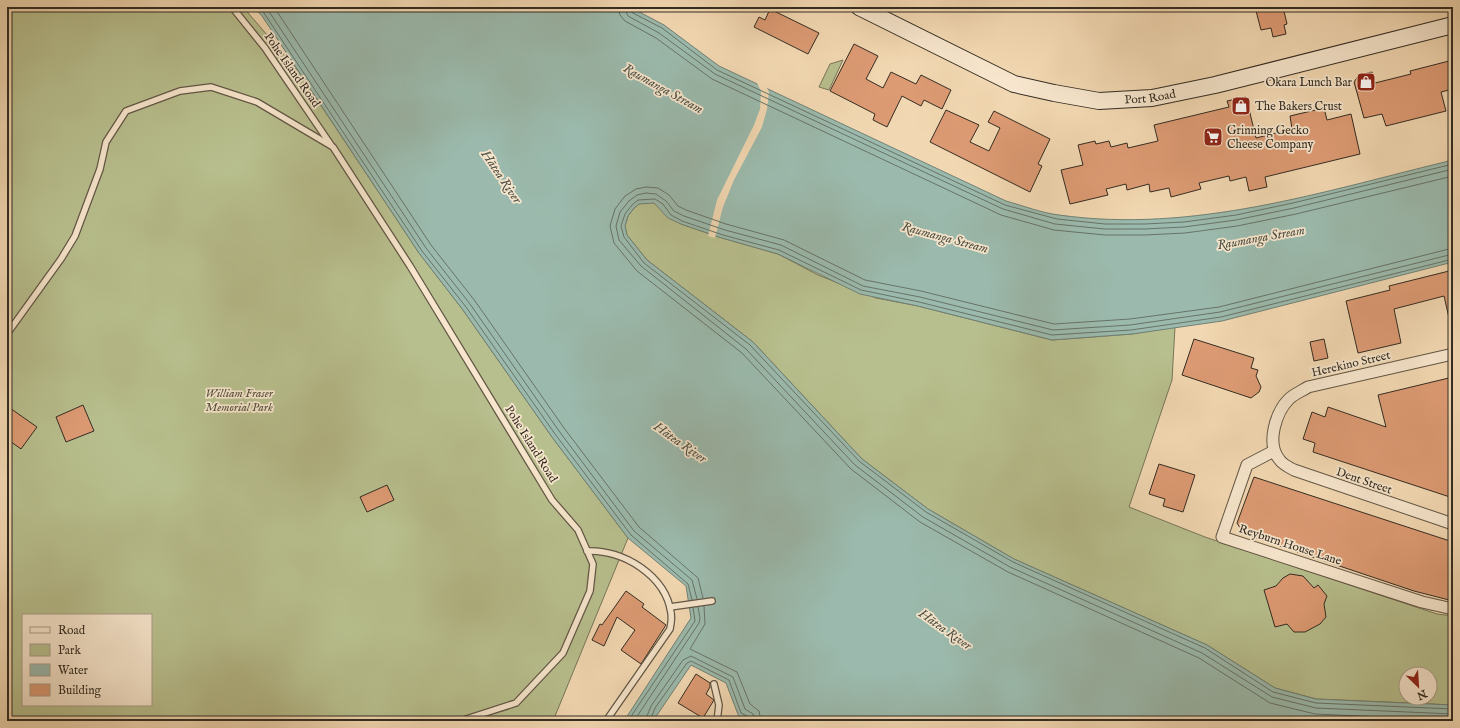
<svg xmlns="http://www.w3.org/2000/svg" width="1460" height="728" font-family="'IM FELL English',serif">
<rect width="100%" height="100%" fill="#f2d8b2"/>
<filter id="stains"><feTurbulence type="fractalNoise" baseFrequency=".005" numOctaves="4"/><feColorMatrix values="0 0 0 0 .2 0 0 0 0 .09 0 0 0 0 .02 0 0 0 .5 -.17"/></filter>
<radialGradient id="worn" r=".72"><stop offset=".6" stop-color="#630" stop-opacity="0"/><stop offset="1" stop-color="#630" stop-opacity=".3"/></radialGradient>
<g fill="#b8bf8e" stroke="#767658" fill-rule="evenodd">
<path d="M7 7H243L298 71 419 253 463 310 552 437 628 538 553 721H7ZM23 615H151V705H23Z"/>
<path d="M843 60 829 90 819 87 830 64Z"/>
<path d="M647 202 655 203 681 224 722 238 778 254 818 275 876 298 918 306 1052 340 1132 334 1175 327 1172 380 1129 507 1205 537 1437 614 1453 616V705L1316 699 1275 688 1207 645 1014 559 928 509 862 459 753 342 647 260 627 235 625 226 628 216 634 208 639 204ZM1406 674H1430V698H1406Z"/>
</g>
<path fill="#9bbaad" stroke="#718175" d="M254 7H630L664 25 719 66 1006 201C1024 206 1042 213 1059 215 1194 234 1324 191 1453 160V262L1222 321 1132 334 1052 340 918 306 860 294 778 254 722 238 681 224 668 218 654 203 639 204 634 208 628 216 625 226 627 235 647 260 753 342 862 459 928 509 1014 559 1207 645 1275 688 1316 699 1453 705V721H751L739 717 726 683 691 665 653 721H624L691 618 686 586 628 538 552 437 463 310 419 253 262 16Z"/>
<path fill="#f2d8b2" d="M756 81 766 86 769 92 767 109 762 127 734 180 723 207 715 238 708 236 717 200 754 125 760 109 761 91Z"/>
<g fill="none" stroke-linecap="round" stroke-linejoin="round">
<g stroke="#677368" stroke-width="1">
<path d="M260 7 422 251 466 307 555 434 631 535 688 584 692 600"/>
<path d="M266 7 426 248 470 304 559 431 634 531 692 580 697 599"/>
<path d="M274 7 431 245 475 301 564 428 639 527 698 578 703 598"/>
<path d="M618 7 620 15 625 21 656 38 712 79 1001 215 1054 230 1105 235H1145L1185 233 1237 226 1296 214 1453 176"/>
<path d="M624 7 628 16 659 33 715 74 1003 209 1055 224 1105 229H1145L1184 227 1236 220 1294 208 1453 169"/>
<path d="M629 7 631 12 662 28 717 70 1005 205 1057 219 1105 224H1145L1184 222 1236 215 1293 203 1453 164"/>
<path d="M1453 248 1219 307 1130 319 1054 324 921 291 865 280 784 240 726 224 686 210 678 206 669 195 658 188 646 187 636 189 625 196 615 209 610 226 614 243 637 271 742 353 851 469 920 522 1008 572 1199 658 1270 703 1315 714 1453 720"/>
<path d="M1453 254 1220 312 1130 325 1053 330 920 297 863 286 781 245 725 230 684 216 674 211 666 201 656 194 646 193 637 195 629 201 620 212 616 226 619 240 641 266 746 349 855 465 923 517 1010 567 1202 653 1272 697 1316 708 1453 714"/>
<path d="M1453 259 1221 317 1131 330 1052 335 919 302 861 290 779 250 723 235 682 221 671 215 663 204 655 199 638 200 632 205 625 214 621 226 624 237 644 263 750 345 859 461 926 512 1013 562 1205 648 1273 692 1316 703 1453 709"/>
<path d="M704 606 705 624 690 649 737 672 750 704 759 711 761 721"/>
<path d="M628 721 695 621 693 607"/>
<path d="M634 721 699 623 700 618 698 607"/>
<path d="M645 721 651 706 683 660 691 656 733 677 745 709 753 714 755 721"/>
<path d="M650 721 655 708 687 663 691 661 729 680 741 713 749 717 750 721"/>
</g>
</g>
<g fill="#dd9b74" stroke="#332c22">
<path d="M1255 7H1283L1287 24 1284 25 1286 34 1273 37 1271 28 1261 30Z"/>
<path d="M770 9 819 33 808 54 754 27 759 17 765 20Z"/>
<path d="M854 44 878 56 866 79 883 88 891 72 916 84 921 75 951 90 942 109 924 100 921 106 902 96 887 127 873 120 875 114 830 91Z"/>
<path d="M1453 60V89L1441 92 1446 111 1386 126 1382 114 1364 118 1354 82 1359 75 1372 72 1375 83 1411 74 1410 71Z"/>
<path d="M1246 97 1256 138 1292 129 1290 116 1324 108 1327 120 1351 114 1360 154 1265 177 1267 187 1249 191 1246 177 1230 181 1229 176 1199 183 1201 189 1171 197 1169 188 1150 192 1149 184 1127 190 1126 184 1106 189 1108 195 1070 204 1061 170 1083 165 1078 145 1095 141 1096 144 1109 141 1111 147 1127 143 1128 148 1158 141 1154 125 1229 107 1227 101Z"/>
<path d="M946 110 979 125 970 142 989 151 1000 128 988 122 994 111 1050 139 1038 164 1042 166 1030 192 930 142Z"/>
<path d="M1453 270V317L1449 318 1444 296 1394 309 1401 343 1358 353 1346 301 1390 290 1389 286Z"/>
<path d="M1194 339 1254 358 1251 368 1258 370 1256 376 1261 387 1259 392 1251 398 1182 375Z"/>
<path d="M1324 339 1328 358 1314 361 1310 342Z"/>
<path d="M1453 377V498L1313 452 1315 443 1303 439 1312 412 1325 417 1328 407 1386 427 1378 395Z"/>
<path d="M83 405 94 431 66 442 56 417Z"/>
<path d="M7 406 37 427 21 449 7 439Z"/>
<path d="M1159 464 1195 475 1183 512 1163 506 1165 499 1149 494Z"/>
<path d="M1254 477 1453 542V601L1414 591 1244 534 1237 523Z"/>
<path d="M387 485 394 500 367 512 360 497Z"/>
<path d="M1290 574 1303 576 1314 588 1318 585 1327 596 1324 604 1326 617 1320 624 1305 632H1294L1287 624 1275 627 1264 590 1276 586 1283 578Z"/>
<path d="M626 591 644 604 642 607 666 625 641 664 621 650 635 630 617 617 604 646 592 640 600 624 602 625Z"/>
<path d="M696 674 710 683V687L706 694 714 700 703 718 678 703Z"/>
</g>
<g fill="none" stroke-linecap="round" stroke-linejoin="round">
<defs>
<g id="lane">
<path d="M232 7 265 48 331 145"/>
<path d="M7 334 61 259 75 236 100 169 106 142 126 111 180 91 211 87 257 102 333 147 410 266 552 500 578 530 593 564 590 591 563 653 516 703 460 721"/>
<path d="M587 551C623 549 666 576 671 613 672 618 671 624 670 629L606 721"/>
<path d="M670 607 712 601"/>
<path d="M714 684 719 705 717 721"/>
</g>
<g id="street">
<path d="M1453 354 1308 387C1302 391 1294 394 1289 399 1276 412 1266 443 1279 459 1282 464 1288 467 1294 470L1453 524"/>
<path d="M1274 451 1247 465 1222 537 1422 602 1453 609"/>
</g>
<g id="secondary">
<path id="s1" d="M859 7 1014 84 1054 93 1099 101 1152 98 1215 85 1453 25"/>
</g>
</defs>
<use href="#lane" stroke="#635746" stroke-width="8"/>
<use href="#street" stroke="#635746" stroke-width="13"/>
<use href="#secondary" stroke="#332c22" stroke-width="18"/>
<use href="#lane" stroke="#f7e6cd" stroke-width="5.5"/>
<use href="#street" stroke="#f7e6cd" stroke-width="11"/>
<use href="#secondary" stroke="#f7e6cd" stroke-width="16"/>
</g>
<defs>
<symbol id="shop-square" viewBox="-11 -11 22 22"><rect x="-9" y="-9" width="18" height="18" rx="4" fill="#8f2418" stroke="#f7e6cd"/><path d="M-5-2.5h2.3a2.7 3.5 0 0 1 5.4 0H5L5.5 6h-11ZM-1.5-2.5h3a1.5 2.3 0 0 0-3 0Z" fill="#fff"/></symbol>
<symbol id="supermarket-square" viewBox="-11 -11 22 22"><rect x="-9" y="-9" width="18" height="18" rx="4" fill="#8f2418" stroke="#f7e6cd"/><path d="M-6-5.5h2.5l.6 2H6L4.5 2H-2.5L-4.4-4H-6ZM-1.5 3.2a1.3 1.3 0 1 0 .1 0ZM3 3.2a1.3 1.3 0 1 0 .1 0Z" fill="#fff"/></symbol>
</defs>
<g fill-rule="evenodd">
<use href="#shop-square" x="1355" y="71" width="22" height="22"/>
<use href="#shop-square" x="1230" y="95" width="22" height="22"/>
<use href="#supermarket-square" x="1202" y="126" width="22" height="22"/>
</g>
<g text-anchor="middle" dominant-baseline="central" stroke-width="3.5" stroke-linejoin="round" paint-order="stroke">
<g font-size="12" fill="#332c22" stroke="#f7e6cd">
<text transform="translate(292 70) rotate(55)">Pohe Island Road</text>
<text stroke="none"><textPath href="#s1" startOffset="311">Port Road</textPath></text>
<text transform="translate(1351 364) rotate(-13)">Herekino Street</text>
<text transform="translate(531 444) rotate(58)">Pohe Island Road</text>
<text transform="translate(1364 481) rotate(19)">Dent Street</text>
<text transform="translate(1290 545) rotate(18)">Reyburn House Lane</text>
</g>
<g font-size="12" fill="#332c22" stroke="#f7e6cd" text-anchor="start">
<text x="1352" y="82" text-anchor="end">Okara Lunch Bar</text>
<text x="1255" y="106">The Bakers Crust</text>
<text x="1227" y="130">Grinning Gecko<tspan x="1227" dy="14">Cheese Company</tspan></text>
</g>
<g font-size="12" font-style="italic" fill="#54513d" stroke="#f7e6cd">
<text x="239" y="393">William Fraser<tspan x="239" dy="14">Memorial Park</tspan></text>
</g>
<g font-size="13" font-style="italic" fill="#4d5045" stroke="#f7e6cd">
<text transform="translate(663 89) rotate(29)">Raumanga Stream</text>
<text transform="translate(501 177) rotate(56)">Hātea River</text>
<text transform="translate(945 238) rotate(15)">Raumanga Stream</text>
<text transform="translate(1261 238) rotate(-10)">Raumanga Stream</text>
<text transform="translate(680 443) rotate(35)">Hātea River</text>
<text transform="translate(945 630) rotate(35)">Hātea River</text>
</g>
</g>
<rect width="1460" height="728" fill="none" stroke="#f2d8b2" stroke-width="24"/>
<rect x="8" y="8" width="1444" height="712" fill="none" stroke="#332c22" stroke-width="2"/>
<rect x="12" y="12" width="1436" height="704" fill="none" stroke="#332c22"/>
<rect x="22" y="614" width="130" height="92" fill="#f7e6cd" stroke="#a99c89"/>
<rect x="30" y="627" width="20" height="6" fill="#f7e6cd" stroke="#a99c89"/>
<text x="58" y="634" font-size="12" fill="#332c22">Road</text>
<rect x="30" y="644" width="20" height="12" fill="#b8bf8e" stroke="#a99c89"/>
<text x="58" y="654" font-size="12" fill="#332c22">Park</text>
<rect x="30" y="664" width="20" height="12" fill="#9bbaad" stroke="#a99c89"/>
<text x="58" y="674" font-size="12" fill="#332c22">Water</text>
<rect x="30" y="684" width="20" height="12" fill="#dd9b74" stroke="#a99c89"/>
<text x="58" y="694" font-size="12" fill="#332c22">Building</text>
<g transform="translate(1418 686) rotate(155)"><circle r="19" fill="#f7e6cd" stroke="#a99c89"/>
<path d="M0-3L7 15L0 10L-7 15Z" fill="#8f2418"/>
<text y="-6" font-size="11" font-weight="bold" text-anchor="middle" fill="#332c22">N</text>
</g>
<rect width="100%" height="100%" filter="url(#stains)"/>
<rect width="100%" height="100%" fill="url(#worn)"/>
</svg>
